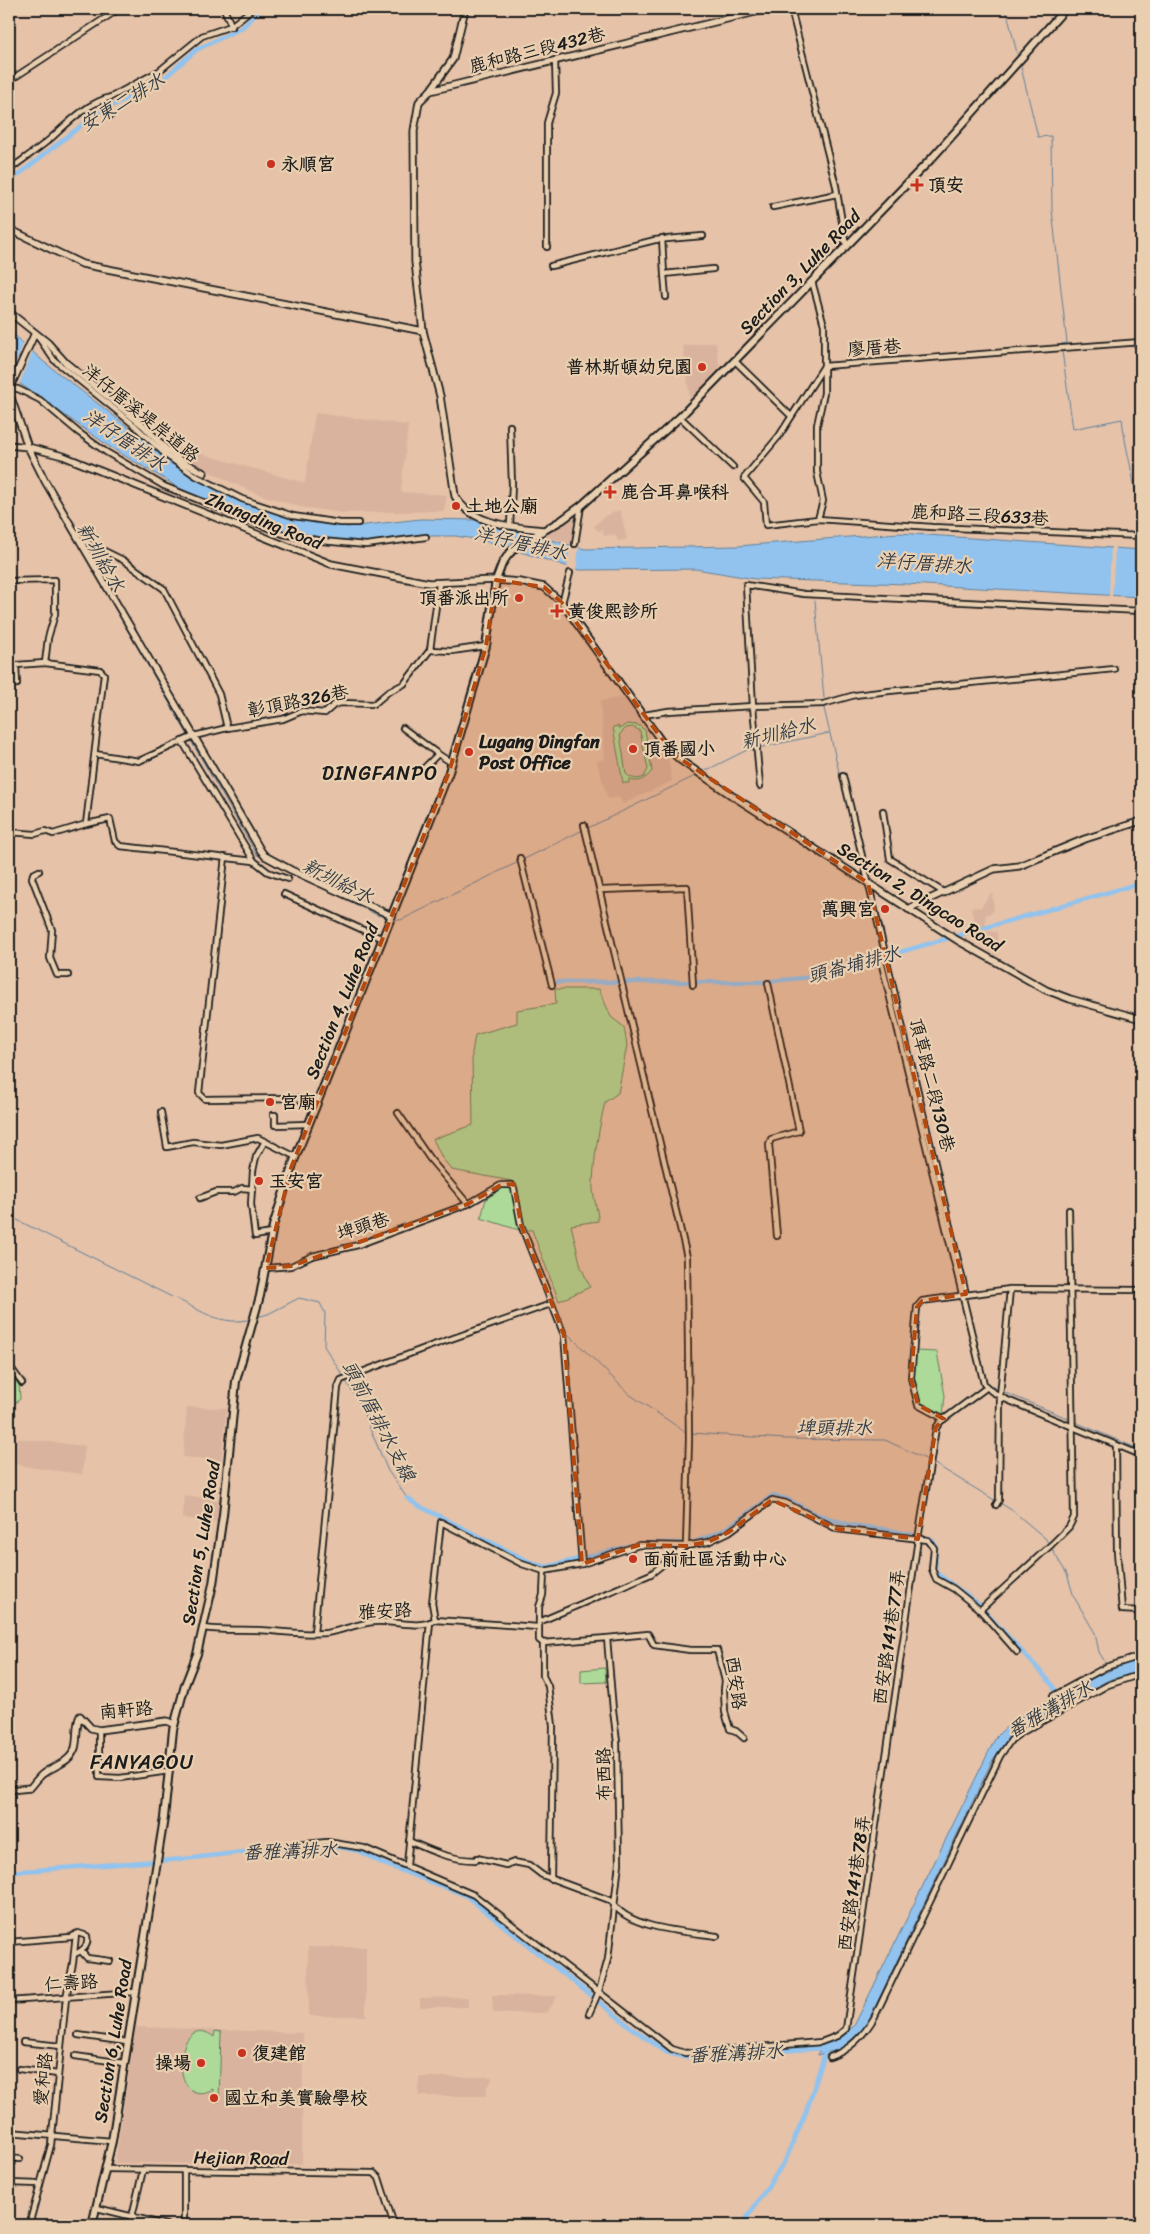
<svg xmlns="http://www.w3.org/2000/svg" width="1150" height="2234" font-family="Sriracha,'LXGW WenKai TC',sans-serif">
<rect width="100%" height="100%" fill="#e5c2a8"/>
<filter id="ink" filterUnits="userSpaceOnUse"><feTurbulence type="fractalNoise" baseFrequency=".02" numOctaves="2"/><feDisplacementMap in="SourceGraphic" scale="10" xChannelSelector="R" yChannelSelector="G"/><feConvolveMatrix kernelMatrix="1 2 1 2 8 2 1 2 1" color-interpolation-filters="sRGB"/></filter>
<g filter="url(#ink)">
<g fill="#dab39e">
<path d="M716 342 720 373 690 399 683 346Z"/>
<path d="M315 413 408 425 401 492 447 495 444 511 344 513 300 507 252 492 204 469 169 448 170 445 305 483Z"/>
<path d="M620 510 627 539 618 541 615 534 604 536 602 530 598 531 594 526 605 516Z"/>
<path d="M575 517 572 544 545 537 546 535Z"/>
<path d="M625 697 651 738 668 757 672 781 623 804 619 797 608 799 597 762 605 758 600 701Z"/>
<path d="M992 892 994 911 985 916 986 926 977 931 971 908 981 907Z"/>
<path d="M986 931 997 932 998 955 989 951Z"/>
<path d="M187 1407 227 1408 221 1460 183 1457Z"/>
<path d="M14 1438 85 1446 82 1474 35 1468 11 1463Z"/>
<path d="M184 1495 219 1500 217 1522 183 1518Z"/>
<path d="M308 1947H366V2016H309Z"/>
<path d="M492 1995 557 1996 547 2013H493Z"/>
<path d="M468 1997V2007H420V1998Z"/>
<path d="M136 2027 303 2033 302 2164 115 2163Z"/>
<path d="M419 2077H492L491 2082 487 2086 486 2096H419Z"/>
</g>
<g fill="#adda98" stroke="#647b5a" fill-rule="evenodd">
<path d="M627 724 638 725 645 730 652 771C645 779 639 784 629 779V783H623L613 727 618 726 619 729ZM633 727 640 731 648 769 644 777C637 780 632 779 626 774L620 734 626 728Z"/>
<path d="M555 989H599L611 1017 624 1027 627 1045 618 1093 605 1102C599 1128 594 1156 593 1183 592 1196 598 1208 598 1221L571 1225 581 1267 590 1287 559 1301 532 1230H519L481 1218 486 1199 503 1188 511 1189 512 1181 452 1170 442 1158 433 1139 473 1125 472 1053 475 1035 517 1023V1010L556 1004Z"/>
<path d="M915 1351 937 1352 945 1396 943 1414 918 1401 913 1384Z"/>
<path d="M9 1370H11L19 1384 20 1399 9 1408Z"/>
<path d="M605 1668 606 1682 581 1683V1670Z"/>
<path d="M215 2031 221 2032 219 2102H213V2089C167 2114 174 2006 214 2037Z"/>
</g>
<g fill="#92c3ee" stroke="#63809a">
<path d="M9 330 44 362 167 457 241 499 347 527 421 519 477 520 585 549 738 546 899 533 1141 550V597L907 584 755 579 696 569 579 570 482 540 455 536H427L366 543 321 540 283 532 188 493 110 447 9 376Z"/>
<path d="M1141 1659V1671L1109 1680 1021 1728 1007 1740 992 1761 866 2026 841 2049 818 2055 820 2044 841 2035 854 2026 996 1737C1010 1722 1026 1714 1043 1704 1075 1686 1106 1670 1141 1659Z"/>
</g>
<g fill="#e5c2a8">
<path d="M25 339 34 348 19 385 10 377Z"/>
<path d="M524 532 543 537 516 554 504 550Z"/>
<path d="M570 545 579 546 576 571 567 569Z"/>
<path d="M1111 547H1115L1112 598 1109 597Z"/>
</g>
<g fill="none" stroke-linecap="round" stroke-linejoin="round">
<g stroke="#63809a" stroke-width="1">
<path d="M1006 9 1018 57"/>
<path d="M1020 63 1038 137 1051 136 1052 210 1067 343 1061 344 1062 347"/>
<path d="M1062 351 1073 429 1122 419C1126 458 1141 496 1139 535"/>
<path d="M58 509 189 737"/>
<path d="M1139 550V539"/>
<path d="M815 601 824 698"/>
<path d="M823 704 864 878"/>
<path d="M191 741 257 855 263 858"/>
<path d="M758 748 829 733"/>
<path d="M703 772 747 750 754 749"/>
<path d="M586 829 697 775"/>
<path d="M316 884 377 915 389 918"/>
<path d="M866 884 922 1119"/>
<path d="M393 919 401 920 583 830"/>
<path d="M9 1216 172 1297"/>
<path d="M966 1298 987 1383 998 1390"/>
<path d="M177 1299C201 1311 223 1327 251 1319"/>
<path d="M257 1317 268 1314 299 1298 320 1303 325 1313 324 1346 343 1376"/>
<path d="M567 1333 629 1394 687 1433"/>
<path d="M345 1380 358 1400 388 1471 407 1498"/>
<path d="M1001 1391 1072 1420"/>
<path d="M1075 1422 1141 1450"/>
<path d="M691 1433 785 1439 885 1440 930 1461"/>
<path d="M933 1463 996 1501"/>
<path d="M1000 1503 1013 1511 1045 1538 1067 1574 1074 1597 1095 1633 1099 1652 1110 1670"/>
</g>
<g stroke="#92c3ee" stroke-width="4.5">
<path d="M9 182 96 114 161 81 196 50 243 27 261 9"/>
<path d="M558 982H761L813 977 1141 883"/>
<path d="M407 1498 417 1505 534 1564 547 1567 641 1543"/>
<path d="M649 1543H692L724 1530 773 1495 789 1500 815 1514 850 1525 890 1530 931 1539 936 1546 935 1572 977 1603 1052 1684 1058 1697"/>
<path d="M9 1872 184 1859 269 1849 339 1847 359 1851 384 1864 465 1895 633 2029 666 2052 684 2057 824 2048"/>
<path d="M742 2225 785 2161 806 2112 826 2050"/>
</g>
<defs>
<g id="minor">
<path d="M224 9 232 27"/>
<path d="M791 9 836 186 846 246"/>
<path d="M9 81 119 9"/>
<path d="M104 102 110 116"/>
<path d="M9 170C22 160 37 150 50 139 68 123 87 103 111 97L159 71 202 36 231 26 252 9"/>
<path d="M773 207 837 194"/>
<path d="M662 238 664 274 713 269"/>
<path d="M547 247V123L556 93 555 60"/>
<path d="M551 266 655 240 703 236"/>
<path d="M664 274 666 297"/>
<path d="M812 281 824 325V393L817 425V472L823 501 818 519"/>
<path d="M38 337 54 360 134 425 167 456 196 476 242 499 293 516 340 523H358"/>
<path d="M1141 342 824 366 779 436 744 478 764 502 766 525 818 519 932 527 1141 536"/>
<path d="M735 361 791 416"/>
<path d="M9 388 18 389 40 400 78 432 106 452 164 486 283 534 322 541 366 545 426 537"/>
<path d="M680 417 733 467"/>
<path d="M510 526 512 485 510 426"/>
<path d="M80 539 123 560 164 589 219 694 227 728"/>
<path d="M575 544 581 506"/>
<path d="M9 581 55 580V614L48 638 45 663"/>
<path d="M562 603 570 573"/>
<path d="M430 650 452 651 486 646"/>
<path d="M9 685 17 684 16 665 45 663 100 670 104 674 86 824 53 834 45 831 35 834 9 832"/>
<path d="M644 715 668 711 753 706 823 704 855 695 889 691 1114 669"/>
<path d="M403 728 438 754"/>
<path d="M182 741 254 861"/>
<path d="M95 754 139 761 194 736 227 728 283 719 302 711 325 713 334 705 341 703 374 704 388 692 404 684 430 650 439 584"/>
<path d="M421 771 438 754 452 763"/>
<path d="M843 776 966 1294"/>
<path d="M760 786 753 706 746 585 804 594 1141 611"/>
<path d="M883 811 890 859 945 893"/>
<path d="M86 824 110 819 115 841 120 846 254 861 268 872 288 879"/>
<path d="M225 857 199 1093 205 1099 296 1098 316 1108"/>
<path d="M520 858 552 985"/>
<path d="M39 871 33 874 32 878 52 930 50 958 57 975H68"/>
<path d="M600 890 687 887 693 985"/>
<path d="M284 894 383 939"/>
<path d="M881 961 984 1384 991 1391 1005 1399 1141 1455"/>
<path d="M768 983 799 1131 771 1139 769 1144 777 1236"/>
<path d="M161 1112 167 1147 193 1142 221 1145 258 1138 296 1157"/>
<path d="M398 1113 430 1159 468 1204 501 1185H512L514 1188 521 1225 564 1335 582 1564"/>
<path d="M273 1115H275V1125L309 1124"/>
<path d="M265 1141 256 1157 253 1171 251 1204 255 1236 271 1233"/>
<path d="M200 1198 216 1192H234L242 1188 253 1189"/>
<path d="M266 1268 291 1266 312 1256 358 1245 468 1204"/>
<path d="M9 1365 22 1383"/>
<path d="M944 1419 918 1405 911 1378 917 1307 922 1301 1010 1289 1141 1290"/>
<path d="M1116 1445 1117 1551 1122 1610 1141 1611"/>
<path d="M996 1505 999 1500 1000 1396 1010 1289"/>
<path d="M544 1571 543 1595 539 1607V1640L543 1643 607 1638 613 1710 617 1742 619 1863 608 1959 599 1991 589 2014"/>
<path d="M980 1610 1052 1544 1069 1527 1074 1517 1069 1210"/>
<path d="M435 1620 432 1603 441 1522 522 1564 544 1571 582 1564 639 1545 686 1546 708 1542 729 1532 772 1500 786 1503 837 1529 928 1540 934 1548 932 1569 936 1579 954 1589 980 1610 1017 1652"/>
<path d="M539 1622 651 1574 686 1546 689 1439 687 1257 584 825"/>
<path d="M204 1628C222 1631 239 1629 257 1630 280 1631 303 1635 326 1633 342 1631 358 1623 374 1622 392 1620 419 1630 435 1620L538 1627"/>
<path d="M314 1633 338 1387 341 1380 425 1348 551 1304"/>
<path d="M607 1638 648 1634 654 1645 690 1650H717L725 1681 724 1690 725 1712 730 1729 736 1731 744 1738"/>
<path d="M543 1643V1676L548 1686 553 1726 551 1879"/>
<path d="M1053 1696 1106 1667 1141 1656"/>
<path d="M99 1730V1777L120 1778 169 1771"/>
<path d="M409 1841C431 1851 451 1860 476 1860L477 1858 506 1865 514 1862 529 1865 542 1875 612 1901C625 1929 689 1932 717 1936"/>
<path d="M296 1845 327 1842 364 1848 474 1895 672 2049 685 2053 699 2052 821 2042 837 2036 846 2029 918 1539 936 1428 940 1422 986 1388"/>
<path d="M407 1865 430 1622"/>
<path d="M9 1942 71 1937 78 1933 87 1936C89 1946 83 1951 74 1954"/>
<path d="M81 1951 87 1958 110 1961"/>
<path d="M9 2001 135 1992"/>
<path d="M78 2035 127 2042"/>
<path d="M23 2042 61 2046"/>
<path d="M75 2056 124 2063"/>
<path d="M830 2057C851 2049 863 2036 874 2018L1000 1756 1011 1740 1019 1734 1108 1685 1141 1674"/>
<path d="M19 2069 58 2074"/>
<path d="M9 2132 112 2141"/>
<path d="M9 2158 20 2159"/>
<path d="M107 2169 374 2173 379 2178 394 2225"/>
<path d="M9 2183 40 2184"/>
<path d="M97 2208 166 2225"/>
<path d="M29 2225 51 2145 66 1998 73 1963 76 1934"/>
<path d="M130 2225 143 2170"/>
<path d="M184 2225V2171"/>
</g>
<g id="tertiary">
<path d="M465 9 453 59 430 91 419 102 414 131 415 262 423 331 440 396 455 496C471 525 514 527 543 530"/>
<path d="M430 91 768 9"/>
<path d="M9 229 82 264 423 331"/>
<path d="M9 312 48 343 66 363 144 426 166 449 181 461 204 473"/>
<path d="M9 386 13 381 35 333"/>
<path d="M9 392 28 447 45 481 261 851 265 856 291 870 392 916"/>
<path d="M9 445 28 447 63 456 331 564 429 583 496 580 520 582 544 587 562 603 664 745 680 760 731 795 957 940 1046 990 1070 999 1141 1019"/>
<path d="M908 909 994 869 1019 866 1085 839 1141 821"/>
<path d="M9 1790 30 1788C35 1783 38 1777 44 1773 55 1765 70 1763 75 1748 78 1738 75 1726 80 1716L91 1728 99 1730 167 1721 174 1724"/>
</g>
<path id="secondary" d="M92 2225 112 2141 164 1818 173 1730 185 1685 197 1654 213 1584 223 1515 236 1381 260 1296 273 1226 294 1161 449 772 486 646 496 580 502 564 508 555 517 546 562 520 581 506 680 417 933 157 1065 9"/>
</defs>
<use href="#minor" stroke="#1c1c1c" stroke-width="8"/>
<use href="#tertiary" stroke="#1c1c1c" stroke-width="9"/>
<use href="#secondary" stroke="#1c1c1c" stroke-width="10"/>
<use href="#minor" stroke="#e9cfb0" stroke-width="4.5"/>
<use href="#tertiary" stroke="#e9cfb0" stroke-width="5.5"/>
<use href="#secondary" stroke="#e9cfb0" stroke-width="6"/>
</g>
</g>
<path fill="#b54a10" fill-opacity="0.2" stroke="#b54a10" stroke-width="4" stroke-dasharray="10 6" stroke-linejoin="round" d="M496 580 544 587 562 603 673 754 868 883 966 1294 922 1301 917 1307 911 1378 918 1405 944 1419 936 1427 918 1539 837 1529 772 1500 729 1532 708 1542 686 1546 639 1545 582 1564 564 1335 521 1225 514 1184 501 1185 468 1204 291 1266 266 1268 291 1168 449 772 486 646Z"/>
<g fill="#c8321e" stroke="#e9cfb0" stroke-width="2">
<circle cx="271" cy="164" r="5"/>
<path d="M914.5 177.5h5v5h5v5h-5v5h-5v-5h-5v-5h5z"/>
<circle cx="702" cy="367" r="5"/>
<path d="M607.5 484.5h5v5h5v5h-5v5h-5v-5h-5v-5h5z"/>
<circle cx="456" cy="506" r="5"/>
<circle cx="519" cy="598" r="5"/>
<path d="M554.5 603.5h5v5h5v5h-5v5h-5v-5h-5v-5h5z"/>
<circle cx="633" cy="749" r="5"/>
<circle cx="469" cy="752" r="5"/>
<circle cx="885" cy="909" r="5"/>
<circle cx="270" cy="1102" r="5"/>
<circle cx="259" cy="1181" r="5"/>
<circle cx="633" cy="1559" r="5"/>
<circle cx="242" cy="2053" r="5"/>
<circle cx="201" cy="2063" r="5"/>
<circle cx="214" cy="2098" r="5"/>
</g>
<g text-anchor="middle" dominant-baseline="central" stroke-width="4.5" stroke-linejoin="round" paint-order="stroke">
<g font-size="18" fill="#1c1c1c" stroke="#e9cfb0">
<text transform="translate(537 50) rotate(-14)">鹿和路三段432巷</text>
<text transform="translate(800 272) rotate(-46)">Section 3, Luhe Road</text>
<text transform="translate(874 348) rotate(-4)">廖厝巷</text>
<text transform="translate(141 413) rotate(39)">洋仔厝溪堤岸道路</text>
<text transform="translate(980 515) rotate(3)">鹿和路三段633巷</text>
<text transform="translate(264 521) rotate(22)">Zhangding Road</text>
<text transform="translate(298 701) rotate(-11)">彰頂路326巷</text>
<text transform="translate(920 897) rotate(32)">Section 2, Dingcao Road</text>
<text transform="translate(342 1001) rotate(-68)">Section 4, Luhe Road</text>
<text transform="translate(932 1085) rotate(76)">頂草路二段130巷</text>
<text transform="translate(363 1226) rotate(-17)">埤頭巷</text>
<text transform="translate(201 1543) rotate(-81)">Section 5, Luhe Road</text>
<text transform="translate(385 1611) rotate(-3)">雅安路</text>
<text transform="translate(889 1637) rotate(-82)">西安路141巷77弄</text>
<text transform="translate(736 1683) rotate(82)">西安路</text>
<text transform="translate(126 1710) rotate(-5)">南軒路</text>
<text transform="translate(604 1774) rotate(-91)">布西路</text>
<text transform="translate(854 1883) rotate(-82)">西安路141巷78弄</text>
<text transform="translate(71 1983) rotate(-4)">仁壽路</text>
<text transform="translate(113 2041) rotate(-81)">Section 6, Luhe Road</text>
<text transform="translate(43 2079) rotate(-84)">愛和路</text>
<text transform="translate(241 2158) rotate(1)">Hejian Road</text>
</g>
<g font-size="18" font-weight="bold" fill="#1c1c1c" stroke="#e9cfb0" text-anchor="start">
<text x="281" y="164">永順宮</text>
<text x="928" y="185">頂安</text>
<text x="692" y="367" text-anchor="end">普林斯頓幼兒園</text>
<text x="621" y="492">鹿合耳鼻喉科</text>
<text x="466" y="506">土地公廟</text>
<text x="509" y="598" text-anchor="end">頂番派出所</text>
<text x="568" y="611">黃俊熙診所</text>
<text x="479" y="742">Lugang Dingfan<tspan x="479" dy="21">Post Office</tspan></text>
<text x="643" y="749">頂番國小</text>
<text x="875" y="909" text-anchor="end">萬興宮</text>
<text x="280" y="1102">宮廟</text>
<text x="269" y="1181">玉安宮</text>
<text x="643" y="1559">面前社區活動中心</text>
<text x="252" y="2053">復建館</text>
<text x="191" y="2063" text-anchor="end">操場</text>
<text x="224" y="2098">國立和美實驗學校</text>
</g>
<g font-size="19" font-style="italic" fill="#343d46" stroke="#e9cfb0">
<text transform="translate(122 102) rotate(-31)">安東二排水</text>
<text transform="translate(125 440) rotate(34)">洋仔厝排水</text>
<text transform="translate(521 543) rotate(13)">洋仔厝排水</text>
<text transform="translate(101 557) rotate(60)">新圳給水</text>
<text transform="translate(924 563) rotate(4)">洋仔厝排水</text>
<text transform="translate(778 733) rotate(-14)">新圳給水</text>
<text transform="translate(338 881) rotate(27)">新圳給水</text>
<text transform="translate(854 964) rotate(-15)">頭崙埔排水</text>
<text transform="translate(379 1421) rotate(62)">頭前厝排水支線</text>
<text x="834" y="1427">埤頭排水</text>
<text transform="translate(1050 1709) rotate(-30)">番雅溝排水</text>
<text transform="translate(290 1851) rotate(-2)">番雅溝排水</text>
<text transform="translate(736 2053) rotate(-3)">番雅溝排水</text>
</g>
<g font-size="20" letter-spacing="1" fill="#1c1c1c" stroke="#e9cfb0">
<text x="380" y="773">DINGFANPO</text>
<text x="142" y="1762">FANYAGOU</text>
</g>
</g>
<rect width="1150" height="2234" fill="none" stroke="#e9cfb0" stroke-width="30"/>
<rect x="15" y="15" width="1120" height="2204" fill="none" stroke="#1c1c1c" stroke-width="2" filter="url(#ink)"/>
</svg>
